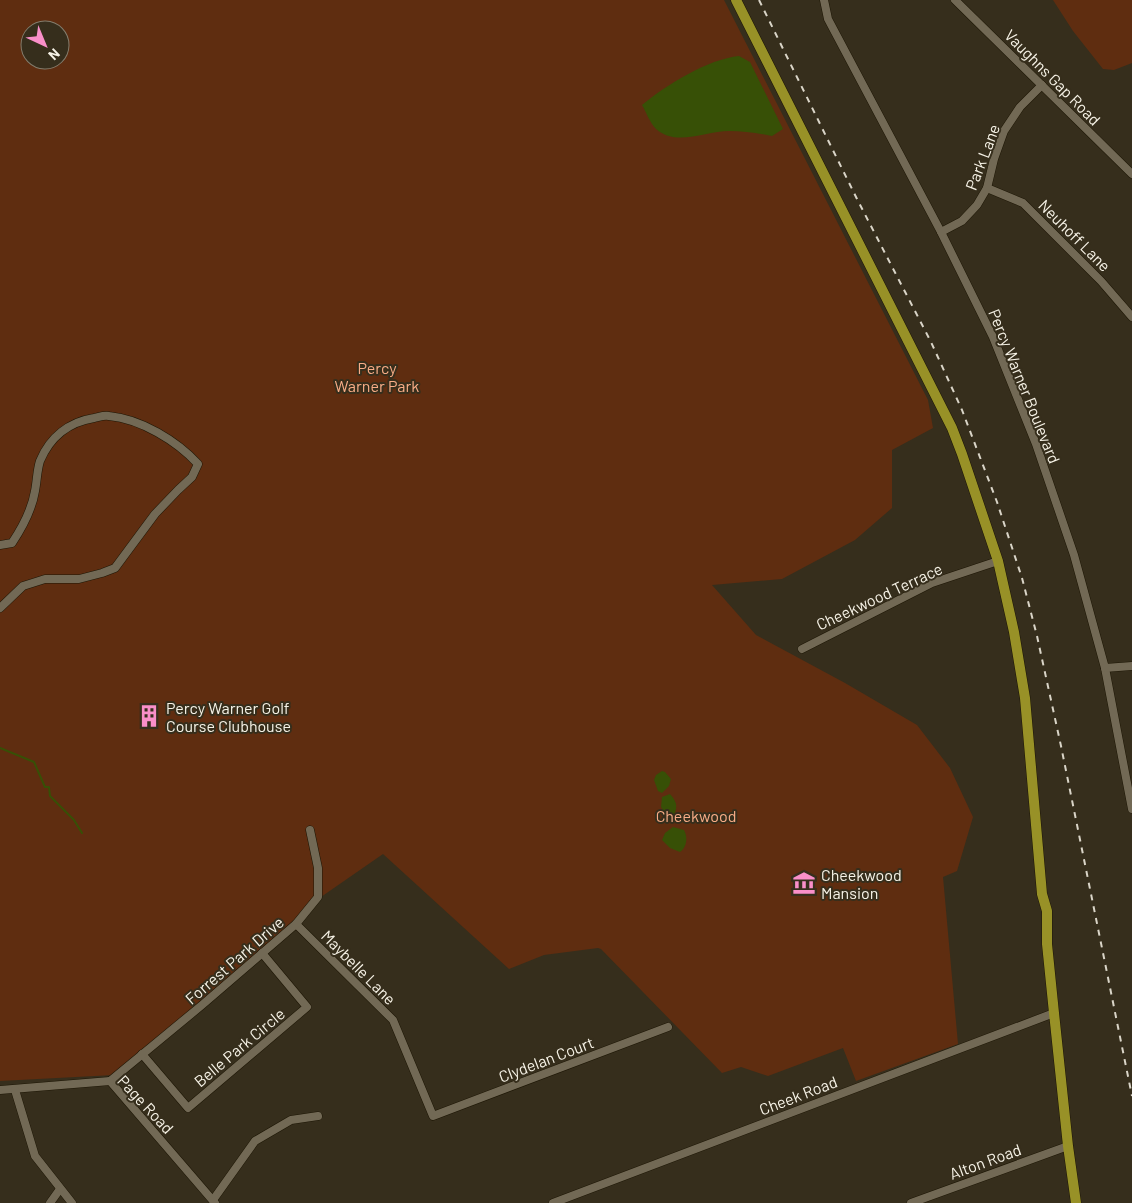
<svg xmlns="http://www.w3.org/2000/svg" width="1132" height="1203" font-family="Barlow,sans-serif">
<rect width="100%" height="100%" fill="#362e1c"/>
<g fill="#5f2d10" fill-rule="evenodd">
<path d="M0 0H724L928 400 933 428 892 450V508L855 540 782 579 712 585 756 635 845 683 917 725 950 768 973 817 957 871 943 877 958 1044 856 1081 843 1048 768 1076 741 1067 722 1073 601 949 598 948 544 955 509 969 383 854 308 906 301 915 114 1075 0 1081ZM30 30H60V60H30Z"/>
<path d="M1053 0H1132V63L1114 70 1103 69 1073 31Z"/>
</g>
<g fill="#375006">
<path d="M739 56 750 62 783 129 772 136C758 133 743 131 729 131 706 131 676 147 656 129 650 123 646 112 642 105 666 85 708 59 739 56Z"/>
<path d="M662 771 665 772 671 779 669 786 662 793 658 791 654 780 656 775Z"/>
<path d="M670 794C678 803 678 808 672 819H669L661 807 662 797Z"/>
<path d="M673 827 684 830C688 837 687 847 680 852L670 848 662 840 665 833Z"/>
</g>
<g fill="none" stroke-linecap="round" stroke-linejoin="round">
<path stroke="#375006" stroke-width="2" d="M0 748 34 762 45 787H49L50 796 74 820 82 833"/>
<defs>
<g id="minor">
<path d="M824 0 828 19 941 232 993 337 1036 444 1074 555 1105 668 1132 809"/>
<path d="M955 0 1132 174"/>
<path d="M987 188 1023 203 1101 281 1132 317"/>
<path d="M941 232 962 221 977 205 987 188 994 159 1004 131 1020 107 1042 85"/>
<path d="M0 545 12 543C22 528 32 509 35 491 37 481 37 470 40 461 50 437 69 422 94 418 99 417 104 415 109 416 141 419 177 441 198 464L192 477 178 490 155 514 115 568 102 573 79 579H45L23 586 0 608"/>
<path d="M802 649 932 583 998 561"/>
<path d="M1105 668 1132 666"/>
<path d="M296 924 393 1020 433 1116 668 1027"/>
<path d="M142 1054 188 1108 307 1007 262 953"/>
<path d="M110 1081 202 1005 296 924 318 897V868L310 830"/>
<path d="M110 1081 215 1203"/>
<path d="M0 1090 110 1081"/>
<path d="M15 1090 35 1156 72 1203"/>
<path d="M213 1200 255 1141 291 1120 318 1116"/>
<path d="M50 1203 60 1189"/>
<path d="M553 1203 1054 1013"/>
<path d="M911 1203 1068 1146"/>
</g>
<path id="major" d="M736 0 952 428 962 454 998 561 1014 632 1025 698 1042 894 1047 911V944L1054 1013 1068 1146 1076 1203"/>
</defs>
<use href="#minor" stroke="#1d1605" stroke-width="9"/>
<use href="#major" stroke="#1d1605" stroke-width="11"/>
<use href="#minor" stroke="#726955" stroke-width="8"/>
<use href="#major" stroke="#989127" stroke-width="10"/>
<path stroke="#dad5c8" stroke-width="2" stroke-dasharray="6 6" stroke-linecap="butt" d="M759 0 857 199 931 342 962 410 997 502 1022 578 1037 636 1061 746 1132 1096"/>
</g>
<defs>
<symbol id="building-bare" viewBox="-9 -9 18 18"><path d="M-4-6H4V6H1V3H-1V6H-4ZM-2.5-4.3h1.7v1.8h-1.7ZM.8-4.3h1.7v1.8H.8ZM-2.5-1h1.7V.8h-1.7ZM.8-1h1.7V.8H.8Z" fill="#f98fc9" stroke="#362e1c" stroke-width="2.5" paint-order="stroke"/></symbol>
<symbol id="museum-bare" viewBox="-9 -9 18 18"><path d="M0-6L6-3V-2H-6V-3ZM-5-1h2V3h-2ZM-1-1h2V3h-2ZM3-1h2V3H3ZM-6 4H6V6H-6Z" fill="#f98fc9" stroke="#362e1c" stroke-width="2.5" paint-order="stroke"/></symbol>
</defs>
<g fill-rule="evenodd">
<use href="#building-bare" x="133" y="700" width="32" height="32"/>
<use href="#museum-bare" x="788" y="867" width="32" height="32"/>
</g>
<g text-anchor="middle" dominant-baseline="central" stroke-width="4" stroke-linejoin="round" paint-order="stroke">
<g font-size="16" fill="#f7f3e7" stroke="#362e1c">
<text transform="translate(1053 77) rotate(45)">Vaughns Gap Road</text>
<text transform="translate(982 157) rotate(-69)">Park Lane</text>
<text transform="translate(1075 235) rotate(45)">Neuhoff Lane</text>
<text transform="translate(1025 386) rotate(68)">Percy Warner Boulevard</text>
<text transform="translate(879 596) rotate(-25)">Cheekwood Terrace</text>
<text transform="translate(234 960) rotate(-41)">Forrest Park Drive</text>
<text transform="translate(359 967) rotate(45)">Maybelle Lane</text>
<text transform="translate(239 1047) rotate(-40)">Belle Park Circle</text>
<text transform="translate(546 1059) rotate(-21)">Clydelan Court</text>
<text transform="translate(798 1095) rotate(-21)">Cheek Road</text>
<text transform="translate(146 1104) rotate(47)">Page Road</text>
<text transform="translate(985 1161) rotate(-20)">Alton Road</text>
</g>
<g font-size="16" fill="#f9ad87" stroke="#362e1c">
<text x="377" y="367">Percy<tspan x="377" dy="18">Warner Park</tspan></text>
<text x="696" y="815">Cheekwood</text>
</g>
<g font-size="16" fill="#f7f3e7" stroke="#362e1c" text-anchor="start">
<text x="166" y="707">Percy Warner Golf<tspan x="166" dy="18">Course Clubhouse</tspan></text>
<text x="821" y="874">Cheekwood<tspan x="821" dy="18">Mansion</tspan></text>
</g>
</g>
<g transform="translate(45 45) rotate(136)"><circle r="24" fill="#362e1c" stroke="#837d6d"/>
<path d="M0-4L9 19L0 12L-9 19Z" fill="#f98fc9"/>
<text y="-8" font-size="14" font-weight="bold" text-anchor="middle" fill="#f7f3e7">N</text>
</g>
</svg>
